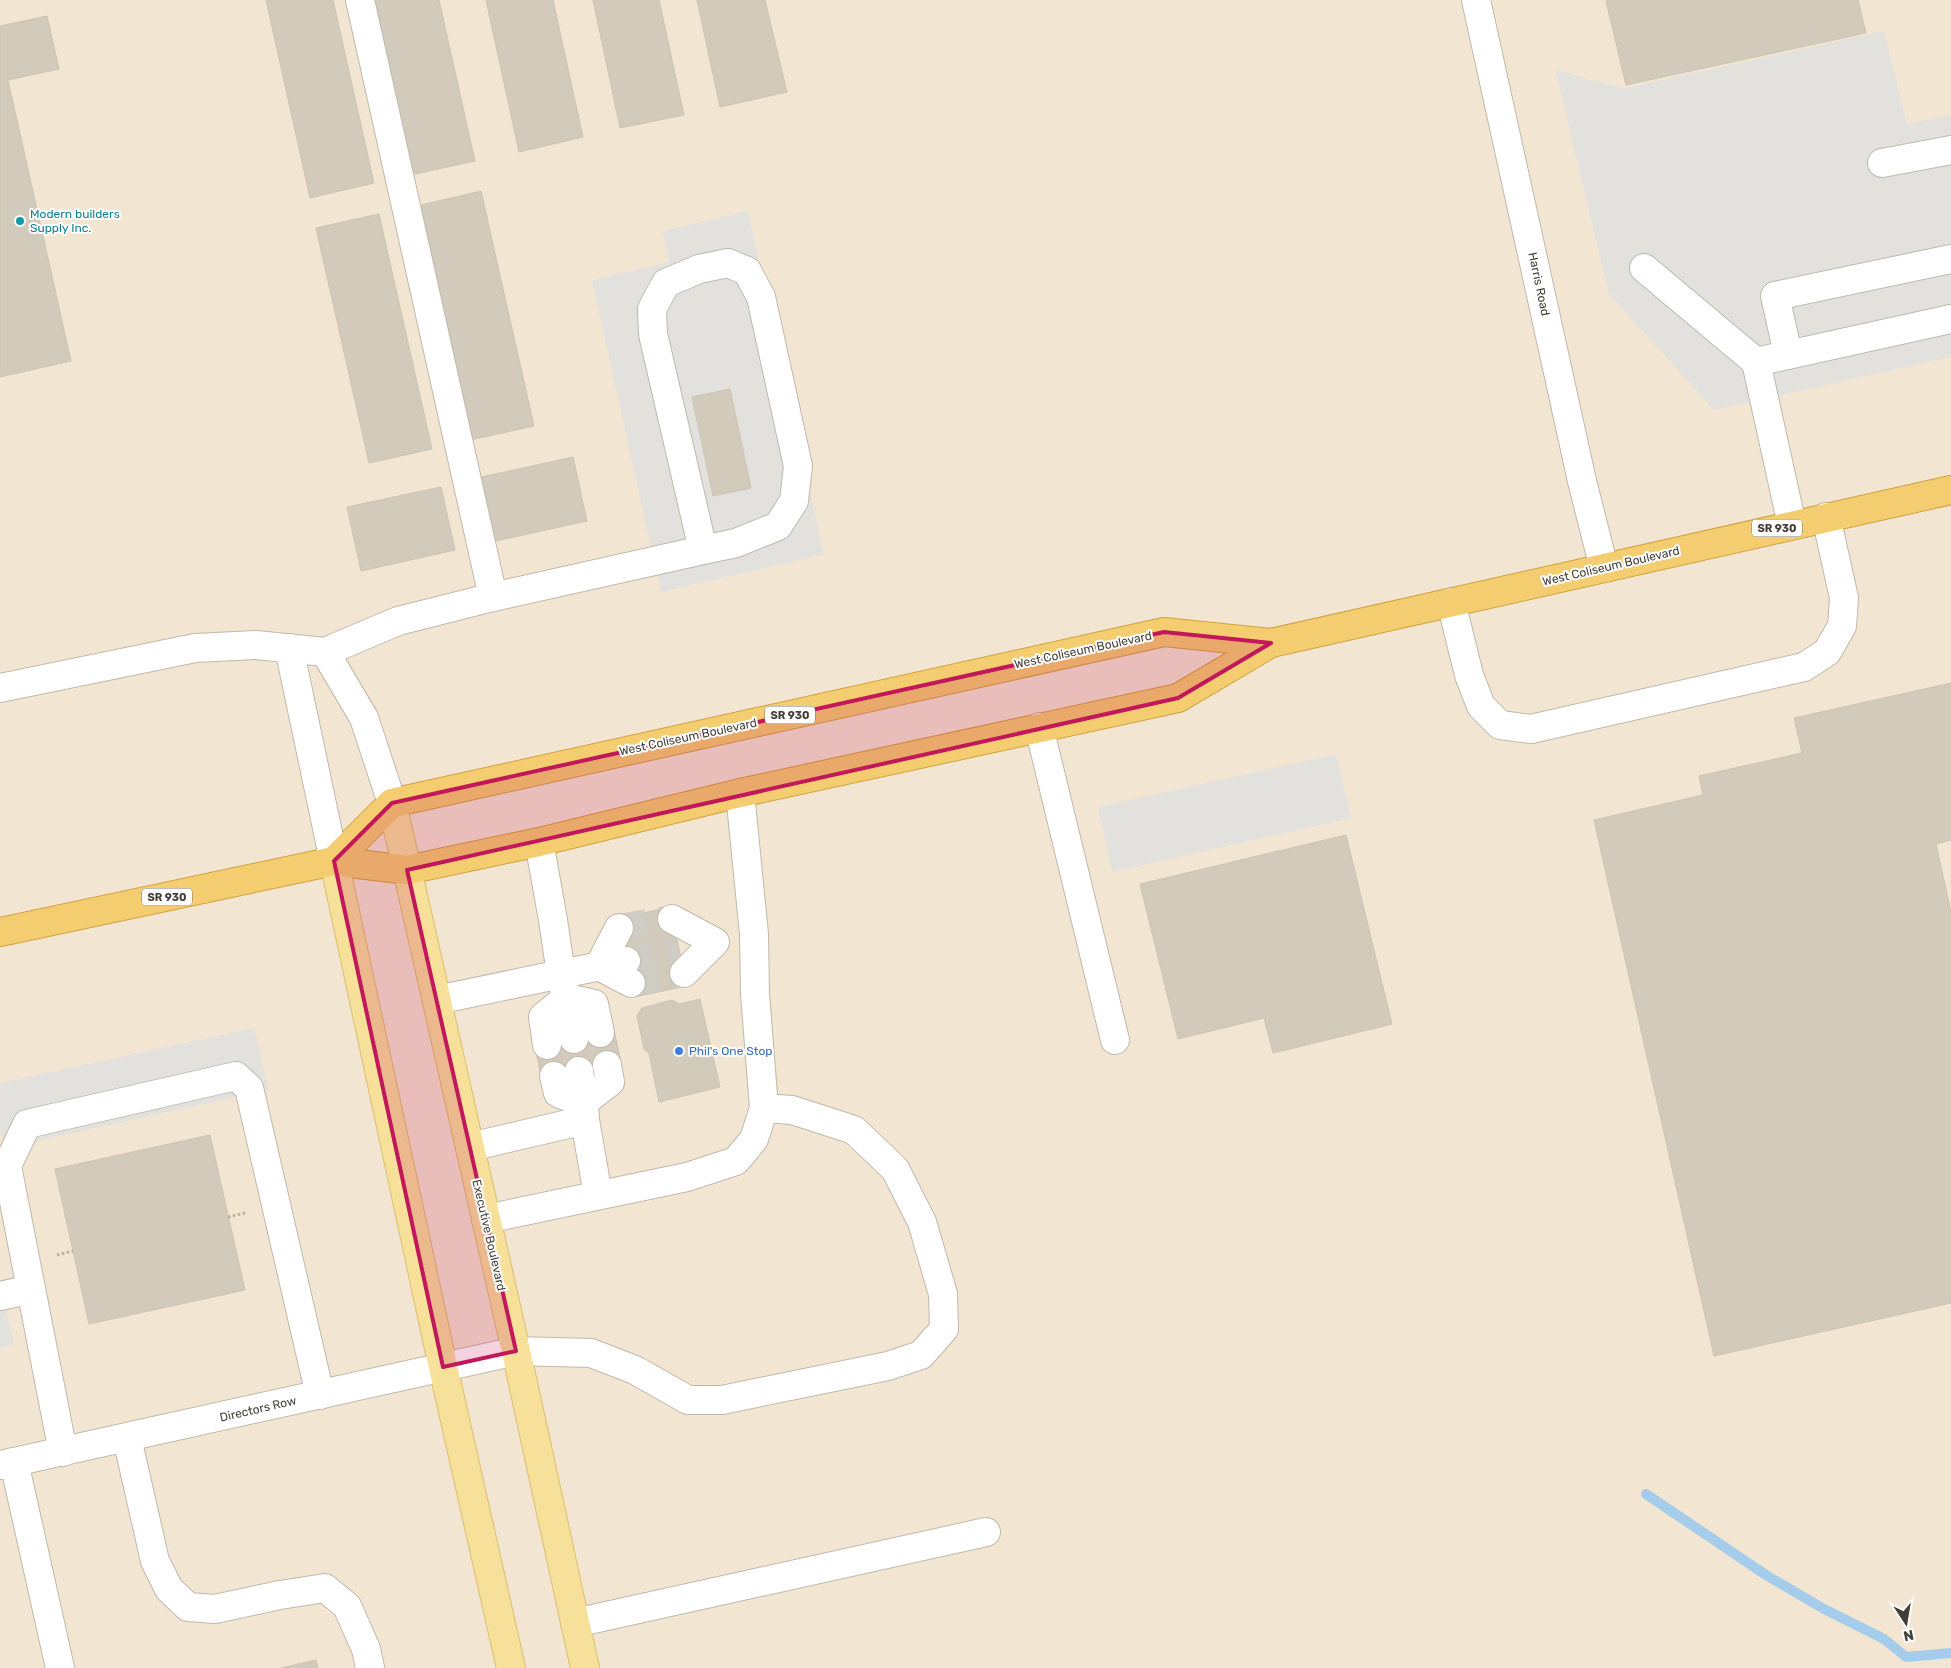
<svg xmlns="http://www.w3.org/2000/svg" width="1951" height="1668" font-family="Rubik,sans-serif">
<rect width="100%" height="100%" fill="#f2efe6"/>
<rect fill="#f2e6d2" x="0" y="0" width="1951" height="1668"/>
<g fill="#e3e1de">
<path d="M1884 31 1907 124 1951 115V357L1714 410 1609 294 1555 69 1587 79 1626 88Z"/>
<path d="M748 211 824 554 661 592 592 280 669 262 663 231Z"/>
<path d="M1336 754 1351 818 1112 872 1098 807Z"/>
<path d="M254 1028 269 1090 4 1148 0 1128V1083Z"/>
<path d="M0 1281 14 1345 0 1348Z"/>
</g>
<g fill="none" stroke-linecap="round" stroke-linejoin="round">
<path stroke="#a6cceb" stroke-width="10" d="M1646 1494 1766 1575 1824 1609 1884 1639 1906 1657 1951 1653"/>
</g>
<g fill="#d2cbbc" stroke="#cdc3b0">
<path d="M266 0H333L374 183 310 198Z"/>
<path d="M371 0H439L475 161 410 175Z"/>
<path d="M486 0H553L583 137 519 152Z"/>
<path d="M593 0H659L684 115 620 128Z"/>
<path d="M697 0H765L787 92 720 107Z"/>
<path d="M1610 0H1858L1866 33 1626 85 1606 1Z"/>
<path d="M47 16 59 69 8 80 71 361 0 377V26Z"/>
<path d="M481 191 534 426 470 440 417 206Z"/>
<path d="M379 214 432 449 369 463 316 228Z"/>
<path d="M730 389 751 488 713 496 692 397Z"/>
<path d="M573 457 587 521 491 542 477 478Z"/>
<path d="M441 487 455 550 361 571 347 507Z"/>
<path d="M1951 683V840L1936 844 1951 912V1303L1714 1356 1594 820 1703 795 1699 776 1802 753 1794 718Z"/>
<path d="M1346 835 1392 1024 1273 1053 1264 1018 1178 1039 1140 884Z"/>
<path d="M670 907 687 986 634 997 617 919Z"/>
<path d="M700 999 720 1087 659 1102 649 1053 644 1049 637 1016 642 1008 672 1000 679 1004Z"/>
<path d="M614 1030 621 1062 542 1080 535 1047Z"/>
<path d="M210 1135 245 1290 89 1324 55 1169Z"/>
<path d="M316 1660 318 1668H281Z"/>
</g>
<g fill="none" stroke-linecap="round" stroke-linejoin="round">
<g stroke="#cfccc3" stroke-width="28" stroke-dasharray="28 14" stroke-linecap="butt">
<path d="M619 928 672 919"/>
<path d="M626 961 679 950"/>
<path d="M631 983 684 973"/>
</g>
<defs>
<g id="minor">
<path d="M360 0 493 597"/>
<path d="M1476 0 1582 481 1604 568"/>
<path d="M1882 163 1951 150"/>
<path d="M1644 268 1756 362"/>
<path d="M1788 354 1775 296 1951 259"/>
<path d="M1792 525 1756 362 1951 319"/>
<path d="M1451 602 1469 675 1481 706 1500 725 1531 729 1804 667 1827 652 1842 626 1844 598 1826 517"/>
<path d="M289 648 334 861"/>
<path d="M325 652 364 718 392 803"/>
<path d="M0 688 195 648 256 645 325 652 398 621 493 597 703 550 736 543 778 526 794 501 798 466 761 297 747 271 728 263 699 269 666 283 652 309 653 334 703 550"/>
<path d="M1039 727 1115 1040"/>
<path d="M672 919 715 942 684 973"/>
<path d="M619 928 599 966 631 983"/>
<path d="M437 1000 561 974 553 920 539 842"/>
<path d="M574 1039 561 974 626 961"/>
<path d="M547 1045 543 1017 566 998 594 1004 600 1033"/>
<path d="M579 1071 585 1116"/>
<path d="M554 1076 558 1093 583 1103 610 1082 607 1065"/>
<path d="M470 1147 585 1120 598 1195"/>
<path d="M486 1219 687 1177 736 1161 754 1139 764 1108 755 994 754 934 740 793"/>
<path d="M0 1296 31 1289"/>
<path d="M127 1438 155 1561 169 1589 188 1607 215 1609 280 1595 325 1588 347 1606 366 1649 370 1668"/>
<path d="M63 1452 7 1166 27 1124 236 1076 249 1088 320 1395"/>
<path d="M14 1462 60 1668"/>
<path d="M0 1465 516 1351 591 1353 635 1370 688 1400H722L888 1366 921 1355 944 1329 943 1294 922 1222 895 1169 854 1130 792 1110 764 1108"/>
<path d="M575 1623 986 1532"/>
</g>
<g id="major">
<path d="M392 803 516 1351 585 1668"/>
<path d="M334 861 443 1367 511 1668"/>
</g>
<g id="highway">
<path d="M334 861 392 803 1164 632 1271 643"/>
<path d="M0 932 334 861 407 870 539 842 740 793 1178 698 1271 643 1951 490"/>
</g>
</defs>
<use href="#minor" stroke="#bfb9ac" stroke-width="30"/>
<use href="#major" stroke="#dbbe6b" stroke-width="30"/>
<use href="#highway" stroke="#d2a240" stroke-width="30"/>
<g stroke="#bdb39b" stroke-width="3" stroke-dasharray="2.5 2.5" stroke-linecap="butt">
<path d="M228 1217 245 1213"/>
<path d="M57 1255 73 1251"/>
</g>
<use href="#minor" stroke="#fff" stroke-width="28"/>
<use href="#major" stroke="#f7e09a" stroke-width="28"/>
<use href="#highway" stroke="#f3cd6f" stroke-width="28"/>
</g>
<path fill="#c2185b" fill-opacity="0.2" stroke="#c2185b" stroke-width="4" stroke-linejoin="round" d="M1164 632 1271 643 1178 698 407 870 516 1351 443 1367 334 861 392 803Z"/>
<circle fill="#0f9aa8" stroke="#fff" stroke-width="2" cx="20" cy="221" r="5"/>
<circle fill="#3f7fe0" stroke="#fff" stroke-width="2" cx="679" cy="1051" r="5"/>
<g text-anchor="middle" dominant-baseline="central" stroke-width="4" stroke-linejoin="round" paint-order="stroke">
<g fill="#fff" stroke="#7c7972" stroke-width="1">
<rect x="1752" y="519.5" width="50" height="17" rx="4"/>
<rect x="765" y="706.5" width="50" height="17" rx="4"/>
<rect x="142" y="888.5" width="50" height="17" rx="4"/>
</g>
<g font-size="11" font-weight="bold" fill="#443f36">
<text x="1777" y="528">SR 930</text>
<text x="790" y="715">SR 930</text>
<text x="167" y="897">SR 930</text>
</g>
<g font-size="12" fill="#0d838f" stroke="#fff" text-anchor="start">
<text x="30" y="214">Modern builders<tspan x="30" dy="14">Supply Inc.</tspan></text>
</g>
<g font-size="12" fill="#443f36" stroke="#fff">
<text transform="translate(1539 284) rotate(78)">Harris Road</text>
<text transform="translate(1611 566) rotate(-13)">West Coliseum Boulevard</text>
<text transform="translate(1083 650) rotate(-12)">West Coliseum Boulevard</text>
<text transform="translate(688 737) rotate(-12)">West Coliseum Boulevard</text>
<text transform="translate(489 1235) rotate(77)">Executive Boulevard</text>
<text transform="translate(258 1409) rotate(-13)">Directors Row</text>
</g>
<g font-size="12" fill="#366cbe" stroke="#fff" text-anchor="start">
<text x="689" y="1051">Phil's One Stop</text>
</g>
</g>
<g transform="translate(1906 1623) rotate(168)" stroke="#ffffff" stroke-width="4" paint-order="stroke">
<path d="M0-4L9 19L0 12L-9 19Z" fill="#443f36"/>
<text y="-8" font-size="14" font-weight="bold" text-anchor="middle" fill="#443f36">N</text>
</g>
</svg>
